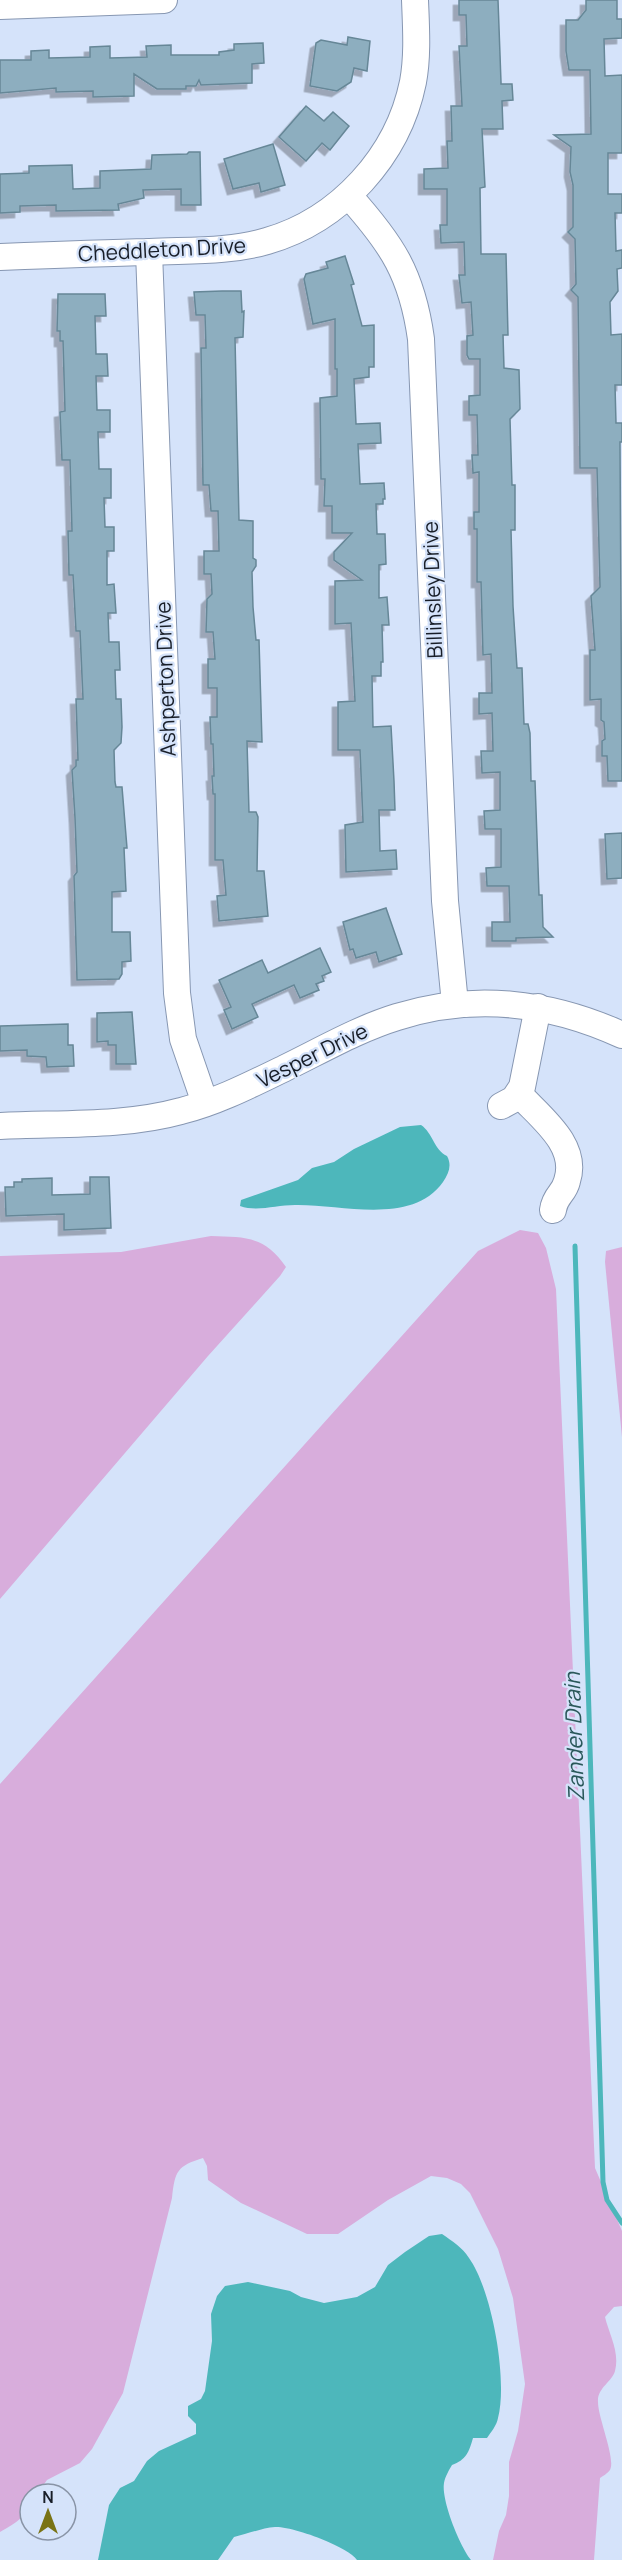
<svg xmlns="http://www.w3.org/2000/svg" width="622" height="2560" font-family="Manrope,sans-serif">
<defs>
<filter id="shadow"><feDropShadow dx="-5.5" dy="5.5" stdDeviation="0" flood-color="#0004"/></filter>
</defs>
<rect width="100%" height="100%" fill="#d5e3fa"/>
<g fill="#d8addc">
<path d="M520 1230 538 1233 546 1248 556 1289 595 2168 622 2231V2306L614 2307 605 2317C609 2334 620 2352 615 2371 612 2382 597 2388 598 2402 598 2418 616 2459 610 2470 608 2473 603 2476 600 2478L594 2560H493L499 2531 506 2515 509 2496V2462L518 2431 525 2384 513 2298 498 2249 470 2193 461 2184 447 2178 431 2176 388 2200 338 2234H307L241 2203 208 2180 207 2166 203 2158C177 2166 175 2171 172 2198L123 2393 92 2449 80 2463 47 2480 37 2494H30C30 2516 17 2522 0 2532V1784L478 1251Z"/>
<path d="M211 1236C245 1237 265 1236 286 1267L280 1276 208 1356 0 1599V1256L121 1252Z"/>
<path d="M622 1247V1437L605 1262 606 1251Z"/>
</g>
<g fill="#4db7bb">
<path d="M421 1125C433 1133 434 1150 447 1156 452 1165 449 1173 443 1182 412 1226 341 1204 295 1205 276 1205 257 1212 240 1206L241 1200 298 1180 312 1168 334 1162 354 1149 400 1127Z"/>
<path d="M442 2234C452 2241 462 2247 469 2258 492 2290 508 2380 498 2418 497 2425 491 2432 487 2438H473C469 2452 466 2460 452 2465 449 2470 445 2477 444 2483 441 2500 460 2547 471 2560H357C347 2546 292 2526 275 2527 262 2528 247 2534 234 2537L218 2560H98L109 2505 120 2488 134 2481 147 2461 159 2451 196 2434V2424L188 2416V2406L201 2399 205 2391 212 2341 211 2314 217 2296 225 2286 248 2282 290 2291 301 2297 324 2303 357 2297 375 2287 388 2265 405 2252 429 2236Z"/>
</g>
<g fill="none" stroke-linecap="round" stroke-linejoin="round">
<path stroke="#4db7bb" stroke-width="5" d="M575 1246 603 2182 607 2200 622 2223"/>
</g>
<g fill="#8daebf" stroke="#668797" stroke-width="1.5" filter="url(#shadow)">
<path d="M459 0H498L501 82V84H512L513 100 502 101 503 129H482L485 187 480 188 481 254H506L508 335H503L504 368 519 370 520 409 510 419 512 485H515V530H511L513 606 517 668H522L524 724H528L530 733 531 781H535L539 895H542L543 927 553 937 516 938V941H492V922H510L509 886H487L486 868 501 867V829H485L484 811 500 810V772L482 773 481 751H493L492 713 479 714V693H492L491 654 483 655 481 582H477V529H474V512H479V472L473 473 472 455H478L477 415H469V396L480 395V359H469L467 355V336L473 335 471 302 462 303 459 275H465L464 242 441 243 440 225H447V189H424V169L448 168 447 141H452L451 106H462L459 46H467L466 15H459Z"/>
<path d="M586 0H617V19H622V38L604 39 605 76 622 75V153H608V194H622V213H615L616 251 622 250V268L617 269 618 291 610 302 611 335 622 334V385H615L616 423H622V442H620L622 781H608L607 756H602V741L605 739 604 722 601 720V699L590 700V650H595L591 596 600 587 597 468H580L578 297 571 290 576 284 575 239 568 232 573 227V185L570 172 571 147 554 135 591 134 590 70H569L566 51V20H578L586 10Z"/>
<path d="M348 37 370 41 367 71 354 68 351 82 337 91 310 86 316 43 321 40 347 45Z"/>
<path d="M263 43 264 63 252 64V83L201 85 199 80 196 86H186V89H157L134 74V96L93 97V91L56 92V88L0 93V60H31V51L49 50V58L90 57V47L110 46V58L147 57 146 46 171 45V55H219V52L234 50V44Z"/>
<path d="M306 106 324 121 333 112 349 126 330 150 322 143 306 161 279 137Z"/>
<path d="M273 144 285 185 261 192 259 183 233 189 224 159Z"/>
<path d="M189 152H200L201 205H181V189L143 190 144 198 118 204 119 210 56 211V205L20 206V212L0 213V174L29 173V166L72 165 73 189 100 188V171L151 169 152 155 187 154Z"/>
<path d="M345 256 354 284 351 285 362 326 374 325V367H369V377L354 379 356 424 380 423 381 443 358 444 360 484 384 483 385 499H383V504H376L377 534H385L386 564 379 565V598L387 597 389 625H382L383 662H381V676H372L373 727 391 726 394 781 395 810H379L380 851 396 850 397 869 346 872 345 825 363 822 360 750H338V702L355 701 351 623 335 624V581L362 580 334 560V552L352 533H332V506H324L325 479H321L320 398 337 396V369H335V319L313 324 304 279 306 274 328 268 326 262Z"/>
<path d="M222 291H241L242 312 244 311 243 337 235 338 239 520 253 521V558L256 560V566L252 572 253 607 256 640H259L262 742 247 741 249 812H256L258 817 257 871H264L268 916 219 921 217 896 226 895 223 860H215V794H213L212 776H214L213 744H211L210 717H217V688H208V659H215L213 632H206L207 599 212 594 211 574H204V551H219L218 511H211L209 485H203L201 348H206L205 315H196L194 292Z"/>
<path d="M58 294H105L106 316H95L96 354H107L108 376H96L97 410H110V432H98L99 469H111V498H104L105 527H114V551H107V585L114 584 116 613H108L109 642H119L120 670H115L116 699H121L122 727 121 743 114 750 115 782 116 787H122L127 848H124L126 891 112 892V932H130L131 961 122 962V974L119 979 77 980 74 876 77 872 75 818 72 770 76 766V760H78L76 699H83L80 631H76L73 575H69L68 531H72L70 460H62L60 412 65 411 63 341H60V331H57Z"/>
<path d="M622 833V878L607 879 605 834Z"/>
<path d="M386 908 402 954 379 962 376 952 356 958 353 949 350 950 343 922Z"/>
<path d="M320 948 331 972 322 976 324 981 316 984 319 990 300 998 294 985 252 1004 258 1017 232 1029 224 1010 231 1007 219 980 262 960 268 973Z"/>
<path d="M132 1012 136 1064H116V1045H108V1041L97 1042V1013Z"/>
<path d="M68 1024V1045H73L74 1066 47 1067 46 1057 27 1056V1050L0 1051V1026Z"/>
<path d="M90 1177H109L111 1228 64 1230V1214L6 1216 5 1187H14V1182H22V1179L52 1178V1195L90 1194Z"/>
</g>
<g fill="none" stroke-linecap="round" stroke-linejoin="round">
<defs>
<g id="minor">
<path d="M0 6 164 0"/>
<path d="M349 196C392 244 412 274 421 339L445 901 455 1004"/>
<path d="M149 252 177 993 183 1039 205 1103"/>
<path d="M0 257C50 255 100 253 150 252 188 250 230 252 267 241 340 220 398 156 413 82 418 55 416 27 415 0"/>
<path d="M519 1094C540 1117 579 1145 567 1181 564 1194 555 1195 553 1210"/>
<path d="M501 1106 514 1099 522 1087 538 1007"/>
<path d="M0 1126C59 1123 123 1127 181 1111 217 1102 252 1084 285 1068 322 1050 358 1029 397 1017 473 993 550 1002 622 1035"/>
</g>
</defs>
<use href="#minor" stroke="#8797b2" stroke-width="28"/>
<use href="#minor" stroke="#fff" stroke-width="26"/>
</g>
<g text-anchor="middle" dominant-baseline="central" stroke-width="4.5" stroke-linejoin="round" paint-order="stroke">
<g font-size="21" fill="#181e28" stroke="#d5e3fa">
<text transform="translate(162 249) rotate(-3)">Cheddleton Drive</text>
<text transform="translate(432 590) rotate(-92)">Billinsley Drive</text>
<text transform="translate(165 679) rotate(-92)">Ashperton Drive</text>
<text transform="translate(312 1055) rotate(-26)">Vesper Drive</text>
</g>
<g font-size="22" font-style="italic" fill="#2a585a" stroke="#d5e3fa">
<text transform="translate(574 1737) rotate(-92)">Zander Drain</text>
</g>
</g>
<g transform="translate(48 2512)"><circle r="28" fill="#d5e3fa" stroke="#8994a6" stroke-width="1.5"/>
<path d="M0-4.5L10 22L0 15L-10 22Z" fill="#797315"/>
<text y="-9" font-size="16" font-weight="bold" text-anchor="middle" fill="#181e28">N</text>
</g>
</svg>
